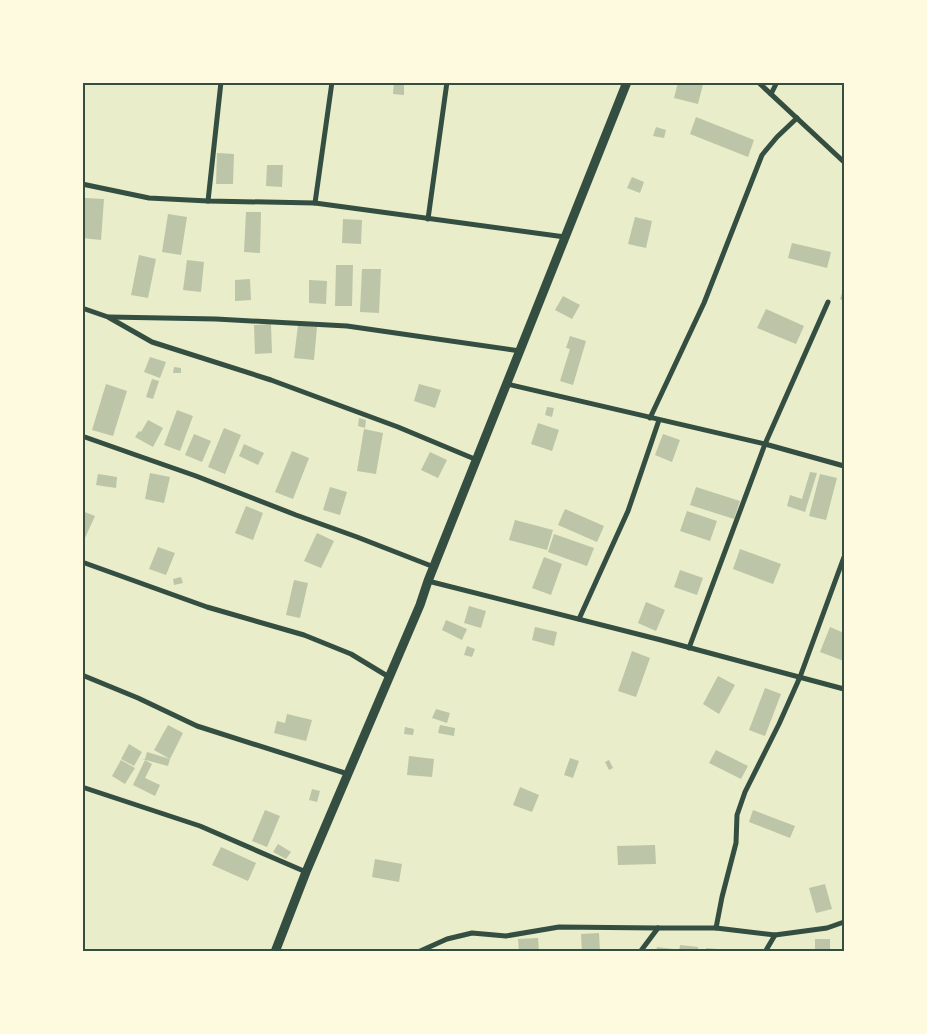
<svg xmlns="http://www.w3.org/2000/svg" width="927" height="1034" font-family="Figtree,sans-serif">
<rect width="100%" height="100%" fill="#e9edc9"/>
<g fill="#bcc5a7">
<path d="M394 82H404V95L393 94Z"/>
<path d="M678 82H696L703 84 698 104 674 98Z"/>
<path d="M696 117 754 140 748 157 690 134Z"/>
<path d="M656 127 666 130 664 138 653 136Z"/>
<path d="M217 153 234 154 233 184H216Z"/>
<path d="M267 165H283L282 187 266 186Z"/>
<path d="M632 177 644 182 640 193 627 188Z"/>
<path d="M85 198 104 199 101 240 82 238Z"/>
<path d="M246 212H261L260 253 244 252Z"/>
<path d="M168 214 187 217 181 255 162 252Z"/>
<path d="M635 217 652 221 646 248 628 244Z"/>
<path d="M343 219 362 220 361 244 342 243Z"/>
<path d="M792 243 831 252 827 268 788 258Z"/>
<path d="M139 255 156 259 148 298 131 295Z"/>
<path d="M187 260 204 262 201 292 183 290Z"/>
<path d="M336 265H353L352 306H335Z"/>
<path d="M362 269H381L379 313 360 312Z"/>
<path d="M250 279 251 300 235 301V280Z"/>
<path d="M309 280 327 281 326 304 309 303Z"/>
<path d="M844 288V301L840 299Z"/>
<path d="M563 296 580 305 572 319 555 310Z"/>
<path d="M766 309 804 326 796 344 757 328Z"/>
<path d="M271 324 272 353 255 354 254 325Z"/>
<path d="M298 325 317 327 314 360 294 358Z"/>
<path d="M570 336 586 341 573 385 560 381 570 349 566 348Z"/>
<path d="M150 357 166 362 160 378 144 372Z"/>
<path d="M174 367 181 368V373H173Z"/>
<path d="M152 379 159 381 153 399 146 397Z"/>
<path d="M106 384 127 391 113 436 92 430Z"/>
<path d="M419 384 441 390 435 408 414 401Z"/>
<path d="M547 407 554 408 552 417 545 415Z"/>
<path d="M177 410 193 416 180 451 164 445Z"/>
<path d="M359 418 366 420 365 428 358 426Z"/>
<path d="M148 420 163 428 153 447 135 437 139 431 141 432Z"/>
<path d="M538 423 559 430 552 451 531 444Z"/>
<path d="M224 428 241 435 225 474 208 467Z"/>
<path d="M364 429 383 433 376 474 357 471Z"/>
<path d="M194 434 211 441 202 462 185 455Z"/>
<path d="M663 434 680 440 672 462 655 455Z"/>
<path d="M244 444 264 453 258 465 239 456Z"/>
<path d="M292 451 309 458 293 499 275 492Z"/>
<path d="M430 452 447 460 438 478 421 470Z"/>
<path d="M810 472 817 473 805 512 787 506 790 495 802 499Z"/>
<path d="M150 473 170 477 164 503 145 499Z"/>
<path d="M98 474 117 477 116 488 96 485Z"/>
<path d="M820 474 837 478 826 520 809 516Z"/>
<path d="M330 487 347 492 340 515 323 510Z"/>
<path d="M696 487 740 501 734 519 690 505Z"/>
<path d="M246 506 263 513 253 540 235 533Z"/>
<path d="M565 509 604 526 597 542 558 525Z"/>
<path d="M82 511 95 516 85 538 82 537Z"/>
<path d="M687 511 717 521 710 541 680 531Z"/>
<path d="M515 520 553 530 547 550 509 540Z"/>
<path d="M317 533 334 541 321 568 304 561Z"/>
<path d="M554 534 594 548 587 566 548 552Z"/>
<path d="M158 547 175 553 166 575 149 569Z"/>
<path d="M740 549 781 564 773 584 733 569Z"/>
<path d="M544 557 562 564 551 595 532 588Z"/>
<path d="M680 570 703 578 697 595 674 587Z"/>
<path d="M181 577 183 583 174 585 173 579Z"/>
<path d="M294 580 308 583 300 618 286 615Z"/>
<path d="M646 602 665 610 656 631 638 623Z"/>
<path d="M469 606 486 611 481 628 464 623Z"/>
<path d="M446 620 467 629 462 640 442 630Z"/>
<path d="M535 627 557 632 554 646 532 640Z"/>
<path d="M830 627 844 633V661L820 652Z"/>
<path d="M467 646 475 649 472 657 464 655Z"/>
<path d="M632 651 650 658 636 697 618 691Z"/>
<path d="M718 676 735 685 719 714 703 704Z"/>
<path d="M765 688 781 694 765 736 749 730Z"/>
<path d="M436 709 450 713 447 723 432 718Z"/>
<path d="M287 714 312 720 306 741 274 733 277 721 285 723Z"/>
<path d="M168 725 183 733 170 759 154 750Z"/>
<path d="M440 725 455 728 454 736 438 733Z"/>
<path d="M405 727 414 729 413 735 404 734Z"/>
<path d="M129 744 142 752 134 766 121 759Z"/>
<path d="M716 750 748 766 741 779 709 763Z"/>
<path d="M147 752 170 759 168 766 142 759H145Z"/>
<path d="M409 756 434 759 432 777 407 775Z"/>
<path d="M570 758 579 761 573 778 564 775Z"/>
<path d="M121 760 135 768 125 784 112 776Z"/>
<path d="M145 760 152 764 145 778 160 785 155 796 133 785Z"/>
<path d="M609 760 613 768 609 770 605 762Z"/>
<path d="M520 787 539 795 532 812 513 805Z"/>
<path d="M312 789 320 791 317 802 309 800Z"/>
<path d="M265 810 280 816 267 847 252 841Z"/>
<path d="M753 810 795 826 790 838 749 822Z"/>
<path d="M278 844 291 852 286 859 273 852Z"/>
<path d="M655 845 656 864 618 865 617 846Z"/>
<path d="M221 847 256 863 248 881 212 865Z"/>
<path d="M375 859 402 864 399 882 372 877Z"/>
<path d="M825 884 832 909 816 913 809 888Z"/>
<path d="M599 933 600 952H582L581 934Z"/>
<path d="M538 938 539 952H519L518 939Z"/>
<rect x="815" y="939" width="15" height="13"/>
<path d="M680 945 698 947V952H679Z"/>
<path d="M657 947 673 949 672 952H656Z"/>
<path d="M706 948 718 949V952H706Z"/>
</g>
<g fill="none" stroke-linecap="round" stroke-linejoin="round">
<g stroke="#344e41" stroke-width="5">
<path d="M758 82 844 162"/>
<path d="M771 94 777 82"/>
<path d="M82 184 149 198 208 201 315 203 565 237"/>
<path d="M208 201 221 82"/>
<path d="M315 203 332 82"/>
<path d="M428 219 447 82"/>
<path d="M82 308 108 317 152 342 271 380 398 427 477 460"/>
<path d="M109 317 216 319 347 326 520 351"/>
<path d="M507 384 765 444 844 466"/>
<path d="M650 418 704 303 762 155 777 137 797 118"/>
<path d="M82 436 133 454 196 476 296 515 357 537 434 567"/>
<path d="M82 562 207 607 304 635 351 654 389 677"/>
<path d="M428 581 661 640 844 689"/>
<path d="M579 619 628 511 659 420"/>
<path d="M689 648 765 444 828 302"/>
<path d="M82 675 138 698 197 726 348 774"/>
<path d="M82 787 200 826 306 872"/>
<path d="M716 928 722 897 736 843 737 815 745 792 779 724 800 677 844 557"/>
<path d="M418 952 447 939 472 933 506 936 559 927 658 928H716L775 935 827 928 844 922"/>
<path d="M640 952 658 928"/>
<path d="M765 952 775 935"/>
</g>
<path stroke="#344e41" stroke-width="9" d="M275 952 306 872 420 605 428 581 627 82"/>
</g>
<rect width="927" height="1034" fill="none" stroke="#fefae0" stroke-width="168"/>
<rect x="84" y="84" width="759" height="866" fill="none" stroke="#344e41" stroke-width="2"/>
</svg>
